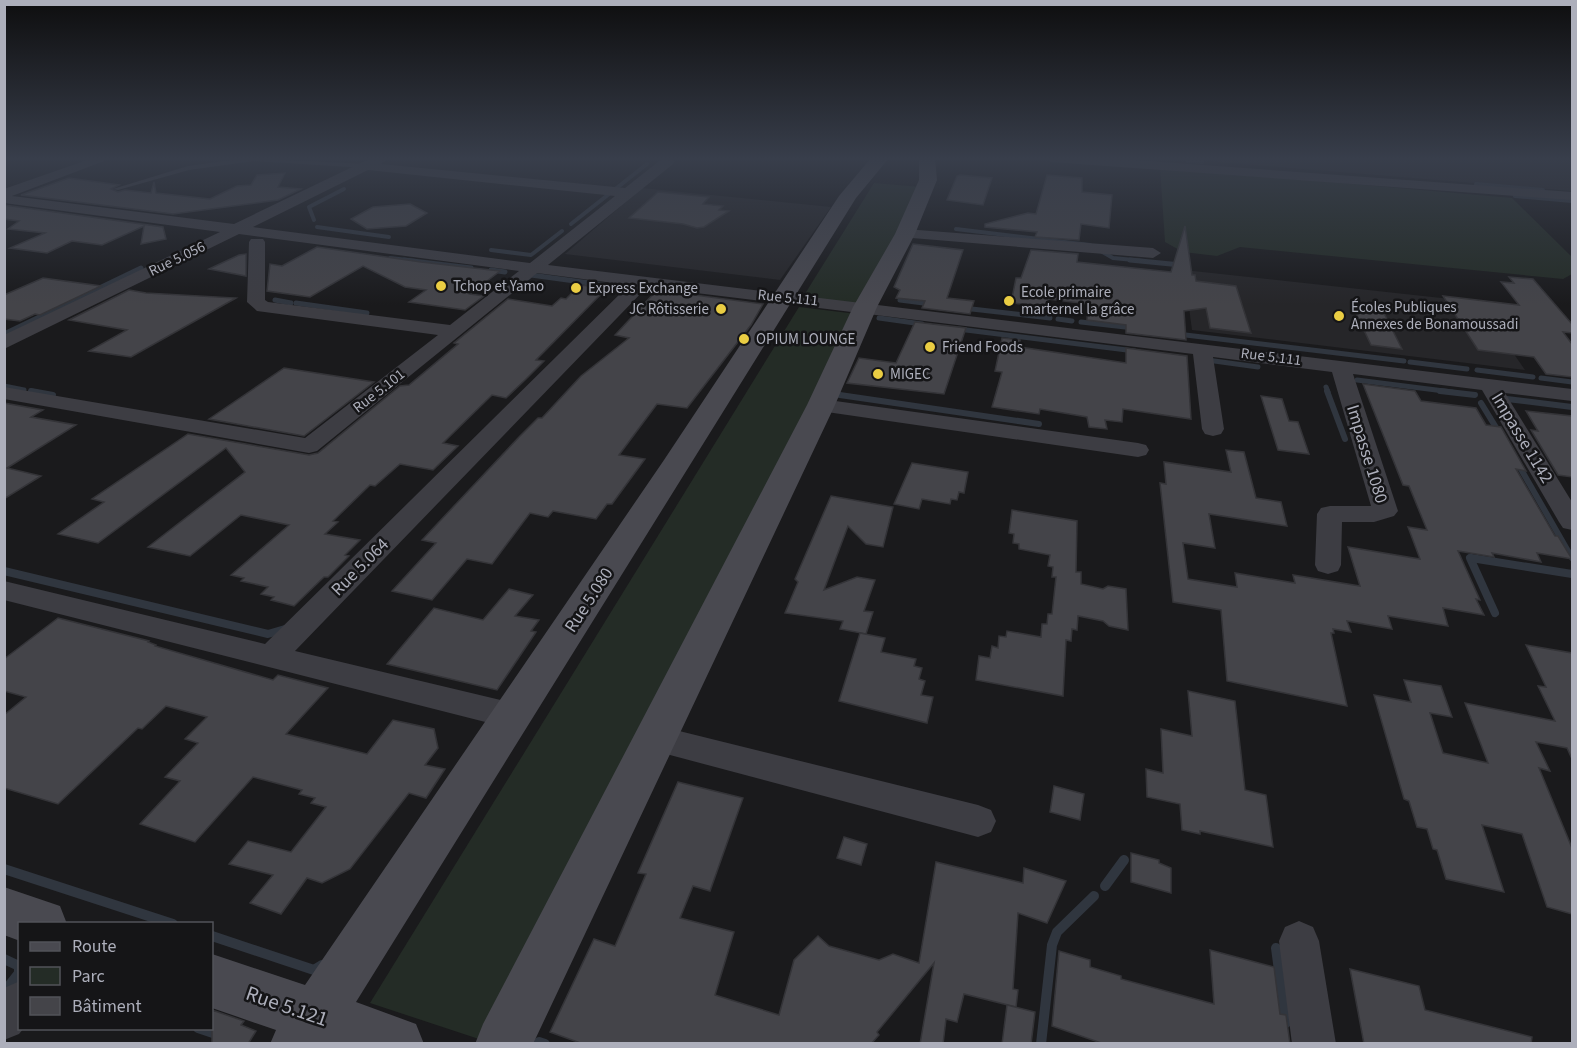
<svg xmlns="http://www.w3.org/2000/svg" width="1577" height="1048" font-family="'Source Sans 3',sans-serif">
<rect width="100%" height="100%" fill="#1a1a1c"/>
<g fill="#262629">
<path d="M1217 158H1572V191L1218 162Z"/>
<path d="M642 188 831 207 780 280 565 254Z"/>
<path d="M1184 270 1478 302 1525 370 1192 330Z"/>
</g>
<g fill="#242c26">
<path d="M1160 167 1512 198 1572 257V274L1563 279 1240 247 1217 256 1183 252 1165 242Z"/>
<path d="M874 183 921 187 864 305 803 297Z"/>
<path d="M799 307 857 314 491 1043 370 1003Z"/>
</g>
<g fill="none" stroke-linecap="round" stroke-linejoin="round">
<g stroke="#30363f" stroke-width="4">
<path d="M1188 161 1202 162"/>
<path d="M1476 184 1543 190"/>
<path d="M1515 196 1572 201"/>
<path d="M314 220 309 207 344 189"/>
<path d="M571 224 647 164"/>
<path d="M317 227 389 237"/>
<path d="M956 229 1090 245"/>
<path d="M491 250 531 255 562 231"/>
<path d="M1099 250 1113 258 1144 261"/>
<path d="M390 258 416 261"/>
</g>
<g stroke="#30363f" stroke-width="5">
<path d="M404 260 471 268"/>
<path d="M1130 260 1181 265"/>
<path d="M491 270 505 272"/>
<path d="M526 279 531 275 604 285"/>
<path d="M275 300 291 303"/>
<path d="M900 300 931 304"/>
<path d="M296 303 367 313"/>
<path d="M963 308 1050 318"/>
<path d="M879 318 922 324"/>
<path d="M1058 319 1072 321"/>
<path d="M1081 322 1134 328"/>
<path d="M958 329 1135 351"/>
<path d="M4 334 141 268"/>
<path d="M1177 334 1404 361"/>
<path d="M1207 360 1258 367"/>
<path d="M1410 362 1467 369"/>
<path d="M1477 370 1533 377"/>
<path d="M1541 378 1572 382"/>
<path d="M1357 380 1452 392"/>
<path d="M4 386 24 390"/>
<path d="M1326 387 1328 392"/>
<path d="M31 391 37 392"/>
</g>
<g stroke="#30363f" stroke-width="6">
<path d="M31 391 53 395"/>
<path d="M1327 391 1345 439"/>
<path d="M1440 391 1475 395"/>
<path d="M833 394 1039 424"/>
<path d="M1507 399 1572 407"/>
<path d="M1481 403 1500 434"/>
<path d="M1518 464 1572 558"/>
<path d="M1471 560H1480"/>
</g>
<g stroke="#30363f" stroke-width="8">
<path d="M1470 558 1495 613"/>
<path d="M1471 558 1572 574"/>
<path d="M4 571 268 634 285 629"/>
</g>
<g stroke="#30363f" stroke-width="10">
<path d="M4 869 173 924"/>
<path d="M1105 886 1124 860"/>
<path d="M212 936 314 970 322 965"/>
<path d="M1276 948 1286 1023"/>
<path d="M4 959 19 966V973L4 992"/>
<path d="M198 1028 219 1035"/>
<path d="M539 1042 545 1044"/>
<path d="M1041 1044 1052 945 1057 932 1094 896"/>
</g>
</g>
<g fill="#444449" stroke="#343438" stroke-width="1.5">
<path d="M285 173 278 187 301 189 278 200 173 214 21 195 69 178 119 185 111 189 118 192 125 190 151 193 154 182 156 193 210 199 237 186 251 185 257 175Z"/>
<path d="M960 175 992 178 983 205 947 200 957 176Z"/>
<path d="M1047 175 1082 178V192L1112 195 1109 228 1081 224 1079 240 1035 237 1037 232 985 227V224L1028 213 1036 214Z"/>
<path d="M658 192 709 197 703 204 723 206 719 210 729 211 704 227 697 228 683 224 629 218Z"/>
<path d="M410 204 427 213 406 226 367 229 351 219 373 207Z"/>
<path d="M4 205 163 227 166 239 141 244 144 226 102 245 72 241 47 253 10 248 45 233 8 229 19 221 4 219Z"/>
<path d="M1185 226 1192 275H1195L1196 281 1236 286 1251 333 1210 328 1206 308 1184 311 1186 340 1126 333V325L1087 320 1088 304 1048 299 1047 306 1011 303 1016 278H1021L1031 250 1078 254 1077 262 1171 272Z"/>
<path d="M913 244 963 250 947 298 974 301 970 314 922 308 925 301 896 298 900 290 894 287Z"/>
<path d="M317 247 421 262 500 271 470 294 484 296 465 310 409 302 426 290 405 287 363 266 310 297 267 291 270 264 282 266Z"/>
<path d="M246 254V276L209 269 239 255Z"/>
<path d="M1509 277 1533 279 1572 324V333L1563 332 1572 344V377L1546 374 1534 357 1478 350 1443 296 1519 305 1501 282 1514 283Z"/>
<path d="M43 278 101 286 40 315 35 314 20 321 4 319V295Z"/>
<path d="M580 285 607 288 536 360 544 361 525 380 506 398 492 395 443 443 458 446 433 470 400 464 375 486 370 485 333 521 338 522 325 534 360 540 345 555 349 556 328 577H324L294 606 271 600 274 597 261 594 268 587 241 581 244 578 231 575 289 525 241 515 190 556 148 547 245 472 226 448 98 543 58 534 104 502 92 499 188 434 309 455 318 453 400 386 409 385 458 344 454 343 508 299 552 306 561 298 566 299Z"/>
<path d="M129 290 146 293 236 298 131 357 89 351 127 330 69 320Z"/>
<path d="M657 290 763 304 751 325 687 408 657 404 619 455 645 459 612 504H607L596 519 553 511 548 517 530 513 492 564 467 559 432 600 392 591 436 543 422 540 519 437 538 418H542L581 376 629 338 615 335Z"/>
<path d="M1354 309 1383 311 1402 349 1371 345Z"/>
<path d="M915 322 966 328 944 394 847 383 859 358 896 363Z"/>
<path d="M1002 338 1020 340V347L1126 363V348L1187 356 1191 419 1123 409 1122 422 1105 420 1107 429 1089 427 1087 417 1040 409 1039 414 992 407 1002 372 995 371Z"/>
<path d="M284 368 374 382 304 436 209 419Z"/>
<path d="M1363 384 1415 391 1421 401 1476 408 1486 425 1501 427 1526 471 1516 469 1555 536H1558L1572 559 1537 553 1541 562 1492 553 1494 557 1458 551 1480 600 1476 599 1484 615 1443 608 1448 626 1388 616 1392 629 1347 621 1351 632 1333 629 1334 633H1331L1347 706 1227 681 1221 610 1173 602 1160 483 1166 484 1164 462 1231 472 1226 450 1244 452 1256 498 1281 502 1287 526 1209 514 1215 548 1183 543 1188 579 1237 587 1235 573 1295 583 1293 575 1360 586 1348 547 1420 559 1408 527 1427 530 1409 486 1403 485Z"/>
<path d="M1261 396 1282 399 1289 421 1298 422 1309 454 1278 450Z"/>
<path d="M4 403 43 410 31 417 76 425 7 468 41 476 4 499Z"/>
<path d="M1526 411 1572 416V477L1558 475 1531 430 1538 431Z"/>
<path d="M912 463 968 472 964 493 959 492 957 500 951 499 950 504 922 499 919 509 894 504Z"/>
<path d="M831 496 893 507 883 547 866 544 848 526 824 590 857 577 875 580 864 611 873 612 866 634 840 629 843 621 785 613 798 582 795 579Z"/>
<path d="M1012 510 1077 521 1076 572H1081V584L1103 589 1108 586 1126 589 1128 630 1109 626 1103 621 1078 616 1077 630 1072 629 1071 641 1066 640 1063 696 976 680 979 656 990 658 992 646 998 648 999 636 1006 637 1007 631 1041 637 1042 624H1047L1048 614H1052L1056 577H1052L1053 567 1048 566 1050 555 1019 549V544L1013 543 1014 534 1009 533Z"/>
<path d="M509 589 533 595 515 616 539 620 531 631 536 632 497 690 387 664 434 608 483 620Z"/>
<path d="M58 618 149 641 148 642 156 645 155 646 273 680 278 675 328 688 286 734 367 754 393 720 434 729 438 748 425 765 445 769 426 798 409 793 350 869 322 883 307 878 281 914 250 903 273 875 229 864 248 841 291 852 326 807 311 803 315 798 299 794 302 790 253 777 195 842 140 824 180 781 165 777 198 743 185 739 207 717 166 706 142 729 138 728 58 804 4 788V715L26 697 4 691V659Z"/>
<path d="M860 633 885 638 881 652 916 659 914 666 922 668 919 679 925 681 921 695 933 697 927 723 839 701Z"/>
<path d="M1526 645 1572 653V759L1567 748 1536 742 1550 771 1539 768 1572 848V914L1547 907 1522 834 1482 825 1504 892 1446 879 1437 850 1433 849 1427 829 1417 827 1409 801 1404 799 1374 695 1411 702 1404 680 1441 686 1452 717 1430 713 1443 753 1488 763 1465 703 1555 721 1538 686 1546 687Z"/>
<path d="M1188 691 1235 701 1245 790 1266 795 1273 847 1200 831V834L1182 830 1180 804 1147 797 1146 769 1163 773 1161 729 1192 736Z"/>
<path d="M678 782 743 798 710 891 693 886 680 918 734 932 715 995 779 1015 794 960 818 936 829 946 879 960 893 954 919 963 936 862 1023 883 1024 868 1066 881 1047 923 1018 913 1013 989 1018 990 1016 1007 964 994 957 1022 946 1019 943 1044H920L934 963 877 1032 879 1035 871 1044H583L550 1032 594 939 615 946 646 874 638 873Z"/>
<path d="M1054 786 1084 794 1080 820 1050 812Z"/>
<path d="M844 837 867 844 861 865 837 858Z"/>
<path d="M1131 853 1159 860V863L1171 868V893L1131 882Z"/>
<path d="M1210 950 1274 967 1280 1014 1286 1015 1290 1044H1104L1052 1026 1059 951 1090 960V967L1121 976V979L1214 1004Z"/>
<path d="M1350 969 1419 986 1425 1010 1532 1037 1531 1044H1364Z"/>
<path d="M1007 1005 1035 1012 1031 1044H1002Z"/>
<path d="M212 1010 244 1021 241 1025 256 1031 248 1044H212Z"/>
</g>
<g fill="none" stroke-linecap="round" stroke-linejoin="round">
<path fill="#3d3d43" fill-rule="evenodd" d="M246 158 366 164 369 166 366 168 254 161 189 170 118 190 113 189 188 166Z"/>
<g fill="#3d3d43" fill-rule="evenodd">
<path d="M93 158H112L12 196 234 224 371 158H388L381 164 625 188 663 158H673L674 161 673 164 548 265 1572 389V401L1505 393 1572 502V530L1563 528 1559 522 1482 390 1353 374 1398 511 1394 516 1374 522H1342L1341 565 1338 571 1328 574 1318 571 1315 565 1317 514 1321 508 1330 506H1371L1332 372 1213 357 1224 429 1221 434 1213 436 1205 434 1202 429 1193 354 647 287 295 651 513 703 524 707 529 716 524 725 513 729 4 600V581L265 644 629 285 537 273 317 451 309 453 4 399V387L305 438 438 335 257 311 247 302 249 242 251 239H263L265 242V300L268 302 450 325 519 271 239 234 4 349V335L220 232 4 203V189ZM368 170 615 196 530 263 253 227Z"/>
<path d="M1045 158H1107L1572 192V200L1051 162Z"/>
<path d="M905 229 1153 248 1161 253 1153 258 900 237 897 234Z"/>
<path d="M821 399 1138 443 1146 445 1149 450 1146 455 1138 457 813 410 810 405 813 400Z"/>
<path d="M655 725 978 805 991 810 996 821 991 832 978 837 655 751 643 747 639 738 643 729Z"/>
<path d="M1299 921 1313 927 1319 941 1336 1044H1292L1279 941 1285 927Z"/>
<path d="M20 981V1028H24L19 1034 4 1040V988Z"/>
</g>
<g fill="#494950" fill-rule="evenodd">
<path d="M871 158H889L856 198 356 1002 416 1024 424 1044H270L276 1030 212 1008V954L305 985 664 460 839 196Z"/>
<path d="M919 158H935L937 180 915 234 877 307 835 405 533 1044H475L483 1024 807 405 853 307 895 234 919 180Z"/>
<path d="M4 887 60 906 67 924H20V941L4 935Z"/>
</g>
</g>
<linearGradient id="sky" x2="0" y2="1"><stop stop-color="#0e0e0f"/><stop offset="0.52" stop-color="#383e4b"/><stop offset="1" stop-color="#383e4b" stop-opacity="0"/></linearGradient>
<rect width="1577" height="305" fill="url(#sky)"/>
<g fill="#eacd43" stroke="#151517" stroke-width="2">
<circle cx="441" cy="286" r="6"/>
<circle cx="576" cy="288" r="6"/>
<circle cx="1009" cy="301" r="6"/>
<circle cx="721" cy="309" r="6"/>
<circle cx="1339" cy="316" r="6"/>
<circle cx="744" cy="339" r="6"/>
<circle cx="930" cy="347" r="6"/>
<circle cx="878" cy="374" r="6"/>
</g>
<g text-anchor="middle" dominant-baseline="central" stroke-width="5" stroke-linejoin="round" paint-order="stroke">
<g font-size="15" fill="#adafbb" stroke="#151517">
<text transform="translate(177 259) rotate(-26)">Rue 5.056</text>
<text transform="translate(788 298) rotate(6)">Rue 5.111</text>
<text transform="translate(1271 357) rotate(7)">Rue 5.111</text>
<text transform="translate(379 391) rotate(-38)">Rue 5.101</text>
</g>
<g font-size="15" fill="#adafbb" stroke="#151517" text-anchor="start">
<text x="453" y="286">Tchop et Yamo</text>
<text x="588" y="288">Express Exchange</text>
<text x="1021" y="292">Ecole primaire<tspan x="1021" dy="17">marternel la grâce</tspan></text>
<text x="1351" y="307">Écoles Publiques<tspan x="1351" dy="17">Annexes de Bonamoussadi</tspan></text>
<text x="709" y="309" text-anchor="end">JC Rôtisserie</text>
<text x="756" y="339">OPIUM LOUNGE</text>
<text x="942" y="347">Friend Foods</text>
<text x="890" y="374">MIGEC</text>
</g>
<g font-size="18" fill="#adafbb" stroke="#151517">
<text transform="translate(1522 438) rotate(59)">Impasse 1142</text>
<text transform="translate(1367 454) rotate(73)">Impasse 1080</text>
<text transform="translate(360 567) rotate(-45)">Rue 5.064</text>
<text transform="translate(589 600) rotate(-57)">Rue 5.080</text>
</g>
<g font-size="21" fill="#adafbb" stroke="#151517">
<text transform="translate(287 1006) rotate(19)">Rue 5.121</text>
</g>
</g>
<rect width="1577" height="1048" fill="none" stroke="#adafbb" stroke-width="12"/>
<rect x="18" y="922" width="195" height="108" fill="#151517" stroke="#525359" stroke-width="1.5"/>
<rect x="30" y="942" width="30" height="9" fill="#494950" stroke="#525359" stroke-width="1.5"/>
<text x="72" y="952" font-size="18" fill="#adafbb">Route</text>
<rect x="30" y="967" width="30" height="18" fill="#242c26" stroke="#525359" stroke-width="1.5"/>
<text x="72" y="982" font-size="18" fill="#adafbb">Parc</text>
<rect x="30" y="997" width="30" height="18" fill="#444449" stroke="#525359" stroke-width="1.5"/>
<text x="72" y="1012" font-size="18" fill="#adafbb">Bâtiment</text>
</svg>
